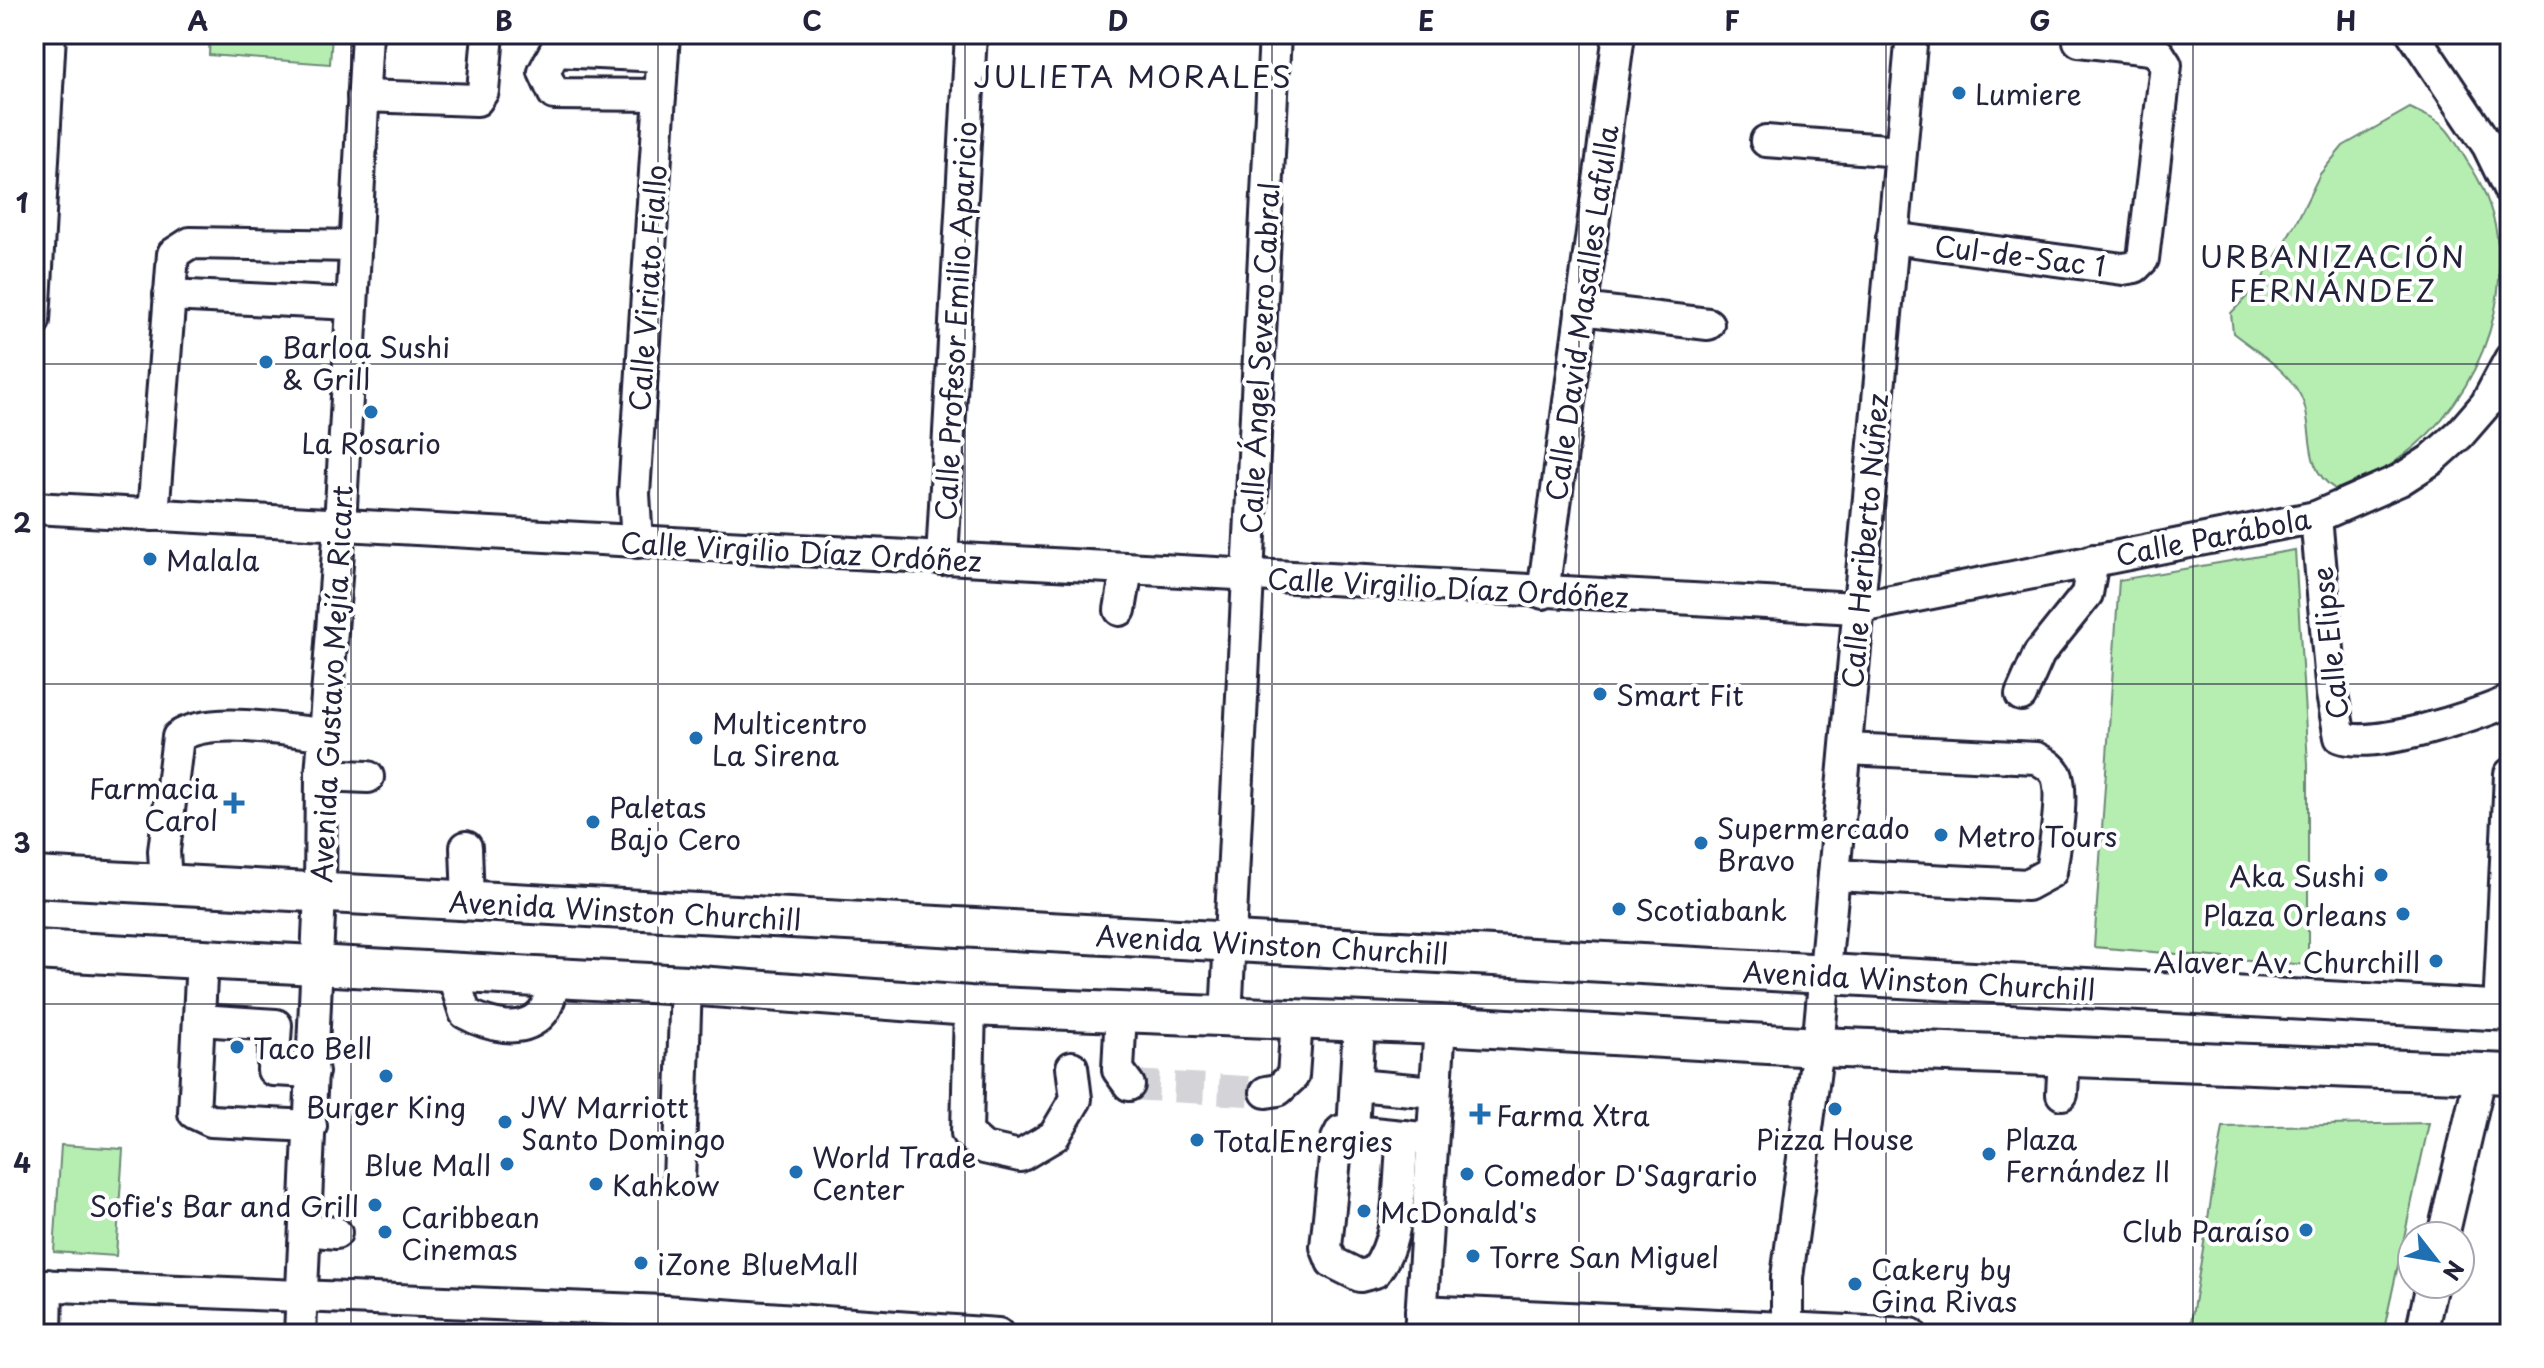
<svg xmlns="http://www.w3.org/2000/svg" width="2544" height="1368" font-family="'Playpen Sans',sans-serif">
<rect width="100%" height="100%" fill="#fff"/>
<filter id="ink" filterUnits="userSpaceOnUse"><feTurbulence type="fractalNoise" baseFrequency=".0125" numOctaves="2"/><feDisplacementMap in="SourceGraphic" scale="16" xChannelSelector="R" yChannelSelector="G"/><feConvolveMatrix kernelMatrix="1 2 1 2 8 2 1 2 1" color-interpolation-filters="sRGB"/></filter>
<g filter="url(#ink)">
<g fill="#b6eeb2" stroke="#6c8876" stroke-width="2">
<path d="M210 34H332L330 64 209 55Z"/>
<path d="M2410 108C2420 113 2434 118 2443 126 2452 134 2460 150 2467 161 2530 252 2495 378 2414 447 2391 466 2365 485 2335 489 2303 468 2314 435 2304 404 2294 373 2257 352 2233 333L2231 313 2259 284 2297 221 2320 174 2343 146Z"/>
<path d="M2295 550 2308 764V965L2094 947 2119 580Z"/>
<path d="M2429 1123 2383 1334H2189L2223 1127Z"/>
<path d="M61 1145 123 1149 116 1256 54 1252Z"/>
</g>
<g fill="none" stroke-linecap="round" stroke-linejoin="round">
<path stroke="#d3d3d8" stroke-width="30" stroke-dasharray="30 15" stroke-linecap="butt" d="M1129 1085 1266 1092"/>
<defs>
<g id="minor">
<path d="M2413 34 2488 146 2510 191"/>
<path d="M660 95 554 94 544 72 555 51 662 56"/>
<path d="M363 96 477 100 483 91 488 34"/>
<path d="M1766 141 1900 151"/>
<path d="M1892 238 2123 269 2135 267 2143 259 2166 65 2159 54 2150 49 2079 41"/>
<path d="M169 295 352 304"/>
<path d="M1581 309 1708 324"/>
<path d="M34 321 50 34"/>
<path d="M34 508 1856 608 2316 517 2400 480 2431 460 2460 434 2486 404 2510 359"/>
<path d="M153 515 173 254 190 243 355 246"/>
<path d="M2316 517 2332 694 2340 737C2375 750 2475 716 2510 701"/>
<path d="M637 542 634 494 664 34"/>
<path d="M942 559 971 34"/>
<path d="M1543 593 1619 34"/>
<path d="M1120 610 1127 569"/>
<path d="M2021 695 2039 654 2087 594 2093 560"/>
<path d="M321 775 368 777"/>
<path d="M466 847 468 901"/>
<path d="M1834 875 2027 885 2051 872C2054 850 2065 793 2056 774 2051 766 2044 762 2036 758L1847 749"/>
<path d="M166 884 164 851 178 737C210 715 285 731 324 734"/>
<path d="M202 959 194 1113 211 1121 311 1126"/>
<path d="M452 973 465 1013C487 1025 522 1036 542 1013 549 1005 552 988 556 978"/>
<path d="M970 1006 967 1133 984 1148 1020 1156 1054 1136 1076 1099 1072 1067"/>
<path d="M1121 1011 1118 1070 1129 1085"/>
<path d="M2499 1011 2510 774"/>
<path d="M1226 1018 1275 34"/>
<path d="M199 1020 276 1025 273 1070 313 1072"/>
<path d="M1359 1023 1353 1131 1422 1138"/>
<path d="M1356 1085 1435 1092"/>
<path d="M1266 1092 1278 1090 1293 1076 1297 1020"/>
<path d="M2062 1094 2064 1057"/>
<path d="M1353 1131H1341L1337 1139 1326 1247 1332 1262 1360 1276 1375 1272C1403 1236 1398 1179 1403 1136"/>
<path d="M679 1181 686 985"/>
<path d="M306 1230 336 1233"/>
<path d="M2443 1236 2481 1073"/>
<path d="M34 1285 664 1311 998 1334"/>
<path d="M1421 1311 1911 1334"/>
<path d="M46 1334 47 1285"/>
<path d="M300 1334 320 893 321 775 340 525 367 34"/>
<path d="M1420 1334 1440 1025"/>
<path d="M1787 1334V1277L1818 1047 1912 34"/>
<path d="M2421 1334 2432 1284"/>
</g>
<g id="major">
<path d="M34 877 2510 1011"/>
<path d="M34 950 686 985 970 1006 1440 1025 1818 1047 2510 1074"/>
</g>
</defs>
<use href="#minor" stroke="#22223b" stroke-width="36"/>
<use href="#major" stroke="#22223b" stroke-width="44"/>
<use href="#minor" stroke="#fff" stroke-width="30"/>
<use href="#major" stroke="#fff" stroke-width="38"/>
</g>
</g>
<path fill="none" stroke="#22223b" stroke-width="2" stroke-opacity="0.55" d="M351 34V1334M658 34V1334M965 34V1334M1272 34V1334M1579 34V1334M1886 34V1334M2193 34V1334M34 364H2510M34 684H2510M34 1004H2510"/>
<g fill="#1f6fb2" stroke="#fff" stroke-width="3">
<circle cx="1959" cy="93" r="8"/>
<circle cx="266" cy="362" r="8"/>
<circle cx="371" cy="412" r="8"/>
<circle cx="150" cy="559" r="8"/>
<circle cx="1600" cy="694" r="8"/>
<circle cx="696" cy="738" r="8"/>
<path d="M230 791h8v8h8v8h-8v8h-8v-8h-8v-8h8z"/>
<circle cx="593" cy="822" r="8"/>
<circle cx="1941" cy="835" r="8"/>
<circle cx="1701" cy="843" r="8"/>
<circle cx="2381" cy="875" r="8"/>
<circle cx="1619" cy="909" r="8"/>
<circle cx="2403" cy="914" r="8"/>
<circle cx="2436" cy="961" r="8"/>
<circle cx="237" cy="1047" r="8"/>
<circle cx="386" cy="1076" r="8"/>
<circle cx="1835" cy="1109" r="8"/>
<path d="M1476 1102h8v8h8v8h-8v8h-8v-8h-8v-8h8z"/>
<circle cx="505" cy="1122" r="8"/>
<circle cx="1197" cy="1140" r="8"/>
<circle cx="1989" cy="1154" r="8"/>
<circle cx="507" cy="1164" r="8"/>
<circle cx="796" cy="1172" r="8"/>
<circle cx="1467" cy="1174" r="8"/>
<circle cx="596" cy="1184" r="8"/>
<circle cx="375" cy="1205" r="8"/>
<circle cx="1364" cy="1211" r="8"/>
<circle cx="2306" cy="1230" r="8"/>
<circle cx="385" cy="1232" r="8"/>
<circle cx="1473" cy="1256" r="8"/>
<circle cx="641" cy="1263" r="8"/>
<circle cx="1855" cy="1284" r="8"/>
</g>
<g text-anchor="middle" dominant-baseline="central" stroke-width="8" stroke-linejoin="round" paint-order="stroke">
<g font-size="28" fill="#22223b" stroke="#fff" text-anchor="start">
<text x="1975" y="93">Lumiere</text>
<text x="282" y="346">Barloa Sushi<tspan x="282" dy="32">&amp; Grill</tspan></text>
<text x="371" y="442" text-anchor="middle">La Rosario</text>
<text x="166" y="559">Malala</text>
<text x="1616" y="694">Smart Fit</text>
<text x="712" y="722">Multicentro<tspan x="712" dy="32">La Sirena</tspan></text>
<text x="218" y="787" text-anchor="end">Farmacia<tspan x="218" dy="32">Carol</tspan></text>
<text x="609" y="806">Paletas<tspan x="609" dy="32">Bajo Cero</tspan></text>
<text x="1717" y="827">Supermercado<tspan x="1717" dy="32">Bravo</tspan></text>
<text x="1957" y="835">Metro Tours</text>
<text x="2365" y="875" text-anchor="end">Aka Sushi</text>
<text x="1635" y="909">Scotiabank</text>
<text x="2387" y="914" text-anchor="end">Plaza Orleans</text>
<text x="2420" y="961" text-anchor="end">Alaver Av. Churchill</text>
<text x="253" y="1047">Taco Bell</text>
<text x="386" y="1106" text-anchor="middle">Burger King</text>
<text x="521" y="1106">JW Marriott<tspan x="521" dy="32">Santo Domingo</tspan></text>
<text x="1496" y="1114">Farma Xtra</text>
<text x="1835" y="1138" text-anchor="middle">Pizza House</text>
<text x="2005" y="1138">Plaza<tspan x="2005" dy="32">Fernández II</tspan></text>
<text x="1213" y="1140">TotalEnergies</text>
<text x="812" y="1156">World Trade<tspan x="812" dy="32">Center</tspan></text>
<text x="491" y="1164" text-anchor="end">Blue Mall</text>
<text x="1483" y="1174">Comedor D'Sagrario</text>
<text x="612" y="1184">Kahkow</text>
<text x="359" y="1205" text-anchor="end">Sofie's Bar and Grill</text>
<text x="1380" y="1211">McDonald's</text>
<text x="401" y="1216">Caribbean<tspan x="401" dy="32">Cinemas</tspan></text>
<text x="2290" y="1230" text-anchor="end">Club Paraíso</text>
<text x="1489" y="1256">Torre San Miguel</text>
<text x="657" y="1263">iZone BlueMall</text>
<text x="1871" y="1268">Cakery by<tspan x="1871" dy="32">Gina Rivas</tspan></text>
</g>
<g font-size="28" fill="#22223b" stroke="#fff">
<text transform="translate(2020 255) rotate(7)">Cul-de-Sac 1</text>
<text transform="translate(647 288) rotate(-86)">Calle Viriato Fiallo</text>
<text transform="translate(1581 313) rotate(-82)">Calle David Masalles Lafulla</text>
<text transform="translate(955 321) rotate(-87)">Calle Profesor Emilio Aparicio</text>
<text transform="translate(1259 358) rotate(-87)">Calle Ángel Severo Cabral</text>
<text transform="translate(2213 536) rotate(-11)">Calle Parábola</text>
<text transform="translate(1864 541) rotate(-85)">Calle Heriberto Núñez</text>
<text transform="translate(801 551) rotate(3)">Calle Virgilio Díaz Ordóñez</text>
<text transform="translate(1448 587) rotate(3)">Calle Virgilio Díaz Ordóñez</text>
<text transform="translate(2329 643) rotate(-96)">Calle Elipse</text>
<text transform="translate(331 684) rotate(-87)">Avenida Gustavo Mejía Ricart</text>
<text transform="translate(625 910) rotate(3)">Avenida Winston Churchill</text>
<text transform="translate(1272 944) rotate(3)">Avenida Winston Churchill</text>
<text transform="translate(1919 980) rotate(3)">Avenida Winston Churchill</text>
</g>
<g font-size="30" letter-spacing="2" fill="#22223b" stroke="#fff">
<text x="1133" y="75">JULIETA MORALES</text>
<text x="2333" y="255">URBANIZACIÓN<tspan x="2333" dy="34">FERNÁNDEZ</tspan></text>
</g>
</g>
<rect width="2544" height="1368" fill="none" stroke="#fff" stroke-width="88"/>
<g transform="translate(2436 1260) rotate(121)"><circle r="38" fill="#ffffff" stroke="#a7a7b1" stroke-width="2"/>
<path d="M0-6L14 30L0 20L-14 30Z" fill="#1f6fb2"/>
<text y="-12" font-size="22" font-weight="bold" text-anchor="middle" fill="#22223b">N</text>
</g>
<rect x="44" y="44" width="2456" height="1280" fill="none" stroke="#22223b" stroke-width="3"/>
<g font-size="26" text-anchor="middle" font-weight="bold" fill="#22223b">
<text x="198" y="31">A</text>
<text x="504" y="31">B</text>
<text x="812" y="31">C</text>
<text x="1118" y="31">D</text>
<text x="1426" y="31">E</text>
<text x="1732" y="31">F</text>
<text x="2040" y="31">G</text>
<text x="2346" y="31">H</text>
<text x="22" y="213">1</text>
<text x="22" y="533">2</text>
<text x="22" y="853">3</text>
<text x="22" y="1173">4</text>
</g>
</svg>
